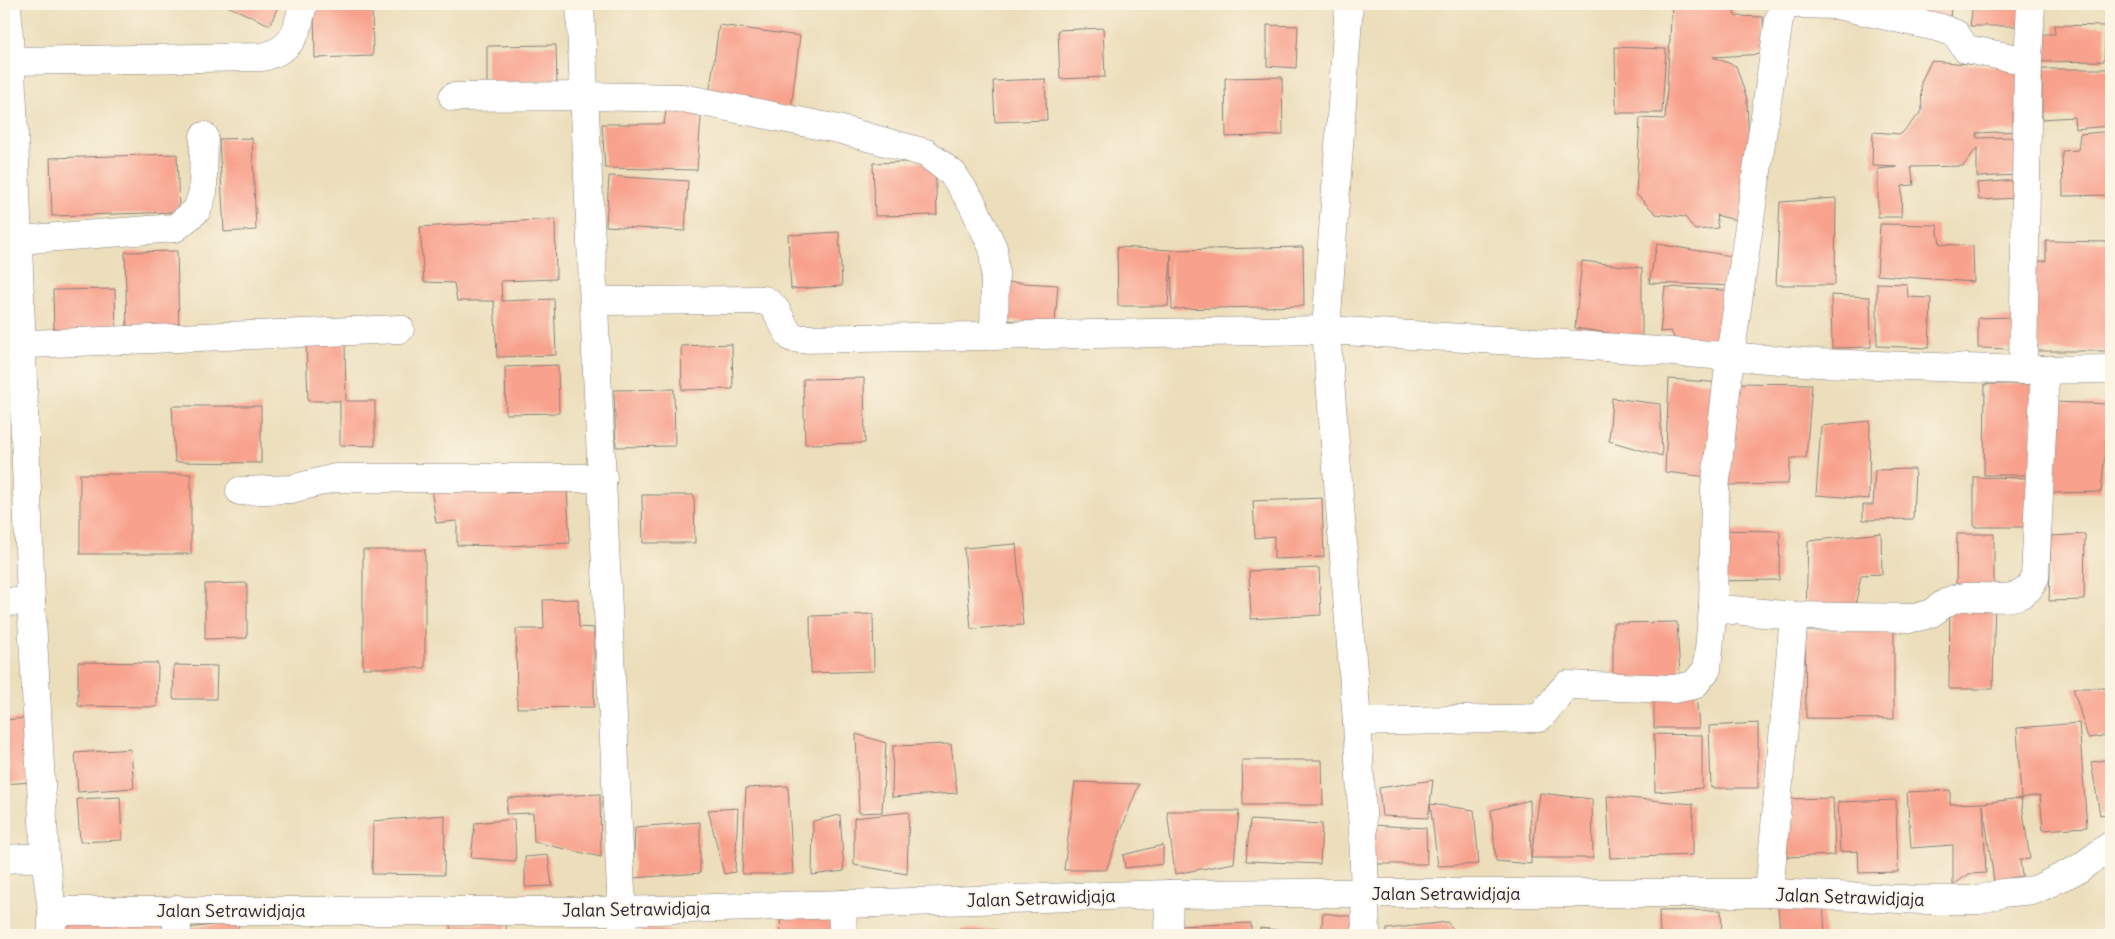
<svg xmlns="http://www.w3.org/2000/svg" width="2115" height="939" font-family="Delius,sans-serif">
<rect width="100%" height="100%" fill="#fcf5e5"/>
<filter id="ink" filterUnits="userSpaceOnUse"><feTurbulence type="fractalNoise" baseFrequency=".02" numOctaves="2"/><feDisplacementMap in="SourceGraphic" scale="10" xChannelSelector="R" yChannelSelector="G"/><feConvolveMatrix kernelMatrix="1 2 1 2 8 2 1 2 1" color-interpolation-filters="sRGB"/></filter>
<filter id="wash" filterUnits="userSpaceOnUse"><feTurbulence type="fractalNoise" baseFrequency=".0096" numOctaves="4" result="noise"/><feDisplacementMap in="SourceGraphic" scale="20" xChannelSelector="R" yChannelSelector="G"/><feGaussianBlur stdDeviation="1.12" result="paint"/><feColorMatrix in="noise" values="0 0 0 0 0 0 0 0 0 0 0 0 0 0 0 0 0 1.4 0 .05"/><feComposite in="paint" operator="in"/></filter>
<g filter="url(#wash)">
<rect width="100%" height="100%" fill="#ecdebb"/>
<g id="blocks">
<g fill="#f8a18c">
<path d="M223 4H279L270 25Z"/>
<path d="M1672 4H1732L1735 16 1763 17 1765 54 1713 57 1736 66 1747 99 1748 129 1769 135 1747 223 1716 215 1718 228 1695 230 1685 217 1656 214 1636 194 1640 118 1665 119Z"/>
<path d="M1910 4H1951L1950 20 1910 18Z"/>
<path d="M1973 4H2022L2021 26H1970Z"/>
<path d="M372 5 373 56 315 58 314 7Z"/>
<path d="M719 25 800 36 791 108 709 96Z"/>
<path d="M1267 25 1298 26 1296 68 1267 66Z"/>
<path d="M2054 25 2106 26 2104 61 2039 62 2038 34H2055Z"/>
<path d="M1103 28 1105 77 1060 79 1058 30Z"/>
<path d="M556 45 557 89 487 91V46Z"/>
<path d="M1615 47 1666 49 1662 113H1616Z"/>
<path d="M1931 61 2020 68 2018 131 1977 133V138L2019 137 2018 175 1977 177V148L1963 166 1911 167 1914 185 1902 186 1901 217H1878V169L1897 167 1872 166 1873 132 1901 134 1922 111 1921 82Z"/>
<path d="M2042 69H2111L2110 126 2075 129 2074 117 2042 119Z"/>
<path d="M1282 77 1283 135 1226 137 1225 78Z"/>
<path d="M1045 79 1047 120 995 122 993 81Z"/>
<path d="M667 104H702L697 170 605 168 602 124H664Z"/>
<path d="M2111 131V195L2063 196 2062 151 2078 150 2080 134Z"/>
<path d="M252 138 256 230 224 232 219 139Z"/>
<path d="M177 154 179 212 52 216 50 158Z"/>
<path d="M935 161 937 215 875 216 873 163Z"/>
<path d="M609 176 688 181 685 231 606 226Z"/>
<path d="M2018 180V198L1979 200 1977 183Z"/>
<path d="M1836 198 1835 285H1776L1780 202Z"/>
<path d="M555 219 556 279 501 281 502 301 554 299 556 355 497 357 494 301H457L454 283 424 282 420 227Z"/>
<path d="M1880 224 1937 225 1940 244 1973 246 1974 282 1877 275Z"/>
<path d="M839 232 842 286 791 289 788 235Z"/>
<path d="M2046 241 2111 242V351H2029L2030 261H2046Z"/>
<path d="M1657 244 1731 256 1739 286 1649 283Z"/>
<path d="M1117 247 1171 250 1303 247 1304 306 1172 309 1171 254 1168 306H1118Z"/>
<path d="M177 251 179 329 127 331 125 252Z"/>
<path d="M1582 261 1642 268V338L1575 328Z"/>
<path d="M1005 282 1058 285 1055 324 1002 320Z"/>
<path d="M1877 283 1907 284 1908 297 1931 298 1929 348 1877 346Z"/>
<path d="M1665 287 1741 291 1729 343 1676 342 1671 331 1660 332Z"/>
<path d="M115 289 116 333 54 335 53 290Z"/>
<path d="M1831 295 1870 297 1871 347 1832 348Z"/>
<path d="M2013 317V349L1978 348V318Z"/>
<path d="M345 342 346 401H375V446L340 445V401H308L306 343Z"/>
<path d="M732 344 733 389 682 390 681 346Z"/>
<path d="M558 365 559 413 506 414 505 367Z"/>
<path d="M864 378 865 443 805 444 803 379Z"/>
<path d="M1669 379 1722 383 1708 477 1665 472Z"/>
<path d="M1734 383 1812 384 1806 458H1791L1788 484 1728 485Z"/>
<path d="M1985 384H2032V475H1984Z"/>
<path d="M674 389 675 446 616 447 614 390Z"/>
<path d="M1612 398 1660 404 1662 456 1609 441Z"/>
<path d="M2054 402 2110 404 2101 492 2052 493Z"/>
<path d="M172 406H261V463L175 462Z"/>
<path d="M1870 421 1869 499 1816 495 1821 426Z"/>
<path d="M2110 458 2111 493 2106 494Z"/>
<path d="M1915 469 1913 519 1863 520V505H1873L1875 470Z"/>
<rect x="80" y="474" width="111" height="80"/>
<path d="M1974 477 2031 478 2030 527H1974Z"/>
<path d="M502 483 503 493 567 489 570 543 506 546 457 545V521L436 523 431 488Z"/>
<path d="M642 495H694L695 543H643Z"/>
<path d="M1322 498 1324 557 1274 559V536L1255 538 1253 501Z"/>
<path d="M1712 530 1780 531 1779 580 1713 581Z"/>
<path d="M1881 533 1882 574 1861 575 1854 613 1806 614 1808 541Z"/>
<path d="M1957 534H1994V585H1956Z"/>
<path d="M2085 534 2084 600 2049 601 2051 536Z"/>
<path d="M1016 544 1023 625 971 629 964 548Z"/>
<rect x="363" y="550" width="62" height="118"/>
<path d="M1319 568 1321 615 1251 619 1249 571Z"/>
<path d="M247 583V638L205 639V584Z"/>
<path d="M1950 590 1995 591 1993 689H1949Z"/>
<path d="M578 599 579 627 594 628V707L517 708 516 629H544L543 600Z"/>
<path d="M873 614 874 671 811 673 810 616Z"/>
<path d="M1677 622 1680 676 1613 680V623Z"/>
<path d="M1894 630V719L1806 718 1805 631Z"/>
<path d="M78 662 158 663 157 707 78 706Z"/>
<path d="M174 665 217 666 216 699H173Z"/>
<path d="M1695 682 1699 728H1654V683Z"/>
<path d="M2073 688H2111V735L2088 738Z"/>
<path d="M26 718 31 782 4 784V720Z"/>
<path d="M1758 723V788H1711L1709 726Z"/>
<path d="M2079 723 2087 827 2043 830 2040 795 2021 798 2017 728Z"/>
<path d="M856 734 886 743 882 812 859 813Z"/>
<path d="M1654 734 1702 735V788L1655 792Z"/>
<path d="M951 744 957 793 892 797 893 746Z"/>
<path d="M131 749 134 788 78 792 75 753Z"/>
<path d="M2111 759V813L2100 815 2091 762Z"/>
<path d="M1242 760H1322L1323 805H1243Z"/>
<path d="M1433 780 1430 804 1474 810 1479 864 1438 866 1430 804 1428 818 1382 816 1379 788Z"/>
<path d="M1075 782 1139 784 1106 870H1064Z"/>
<path d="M788 786 793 874H742L746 788Z"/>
<path d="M1950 790V804L1983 803 2021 798 2030 859 2020 860 2022 876 1994 881 1983 805 1986 873 1969 874 1953 885V845L1911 848 1907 792Z"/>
<path d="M1540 793 1592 799 1593 858H1531V864L1496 861 1491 810 1530 800 1531 858Z"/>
<path d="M600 794 601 857 534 842 533 813 506 814 508 798Z"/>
<path d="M1607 796 1693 804V855L1610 858Z"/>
<path d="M120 797 122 840 80 842 77 799Z"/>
<path d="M1833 798 1835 855 1787 857 1785 799Z"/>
<path d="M1896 800 1898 872 1859 873 1858 851 1840 852 1838 802Z"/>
<path d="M738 808 735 872 724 874 708 810Z"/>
<path d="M1167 811H1239L1234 863 1175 874Z"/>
<path d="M909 812 907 874 854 865V818Z"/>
<path d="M445 815 444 875 372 874 373 821Z"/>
<path d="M840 815 844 871 812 875 813 821Z"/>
<path d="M514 819 516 861 471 858 475 823Z"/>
<path d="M1250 820 1322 824 1320 864 1246 861Z"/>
<path d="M700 822V873L633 878 635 827Z"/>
<path d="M1371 825 1426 828 1427 864H1371Z"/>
<path d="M1163 845V864L1125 868 1123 855Z"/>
<path d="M548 855 552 886 525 887V857Z"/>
<path d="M1823 901 1825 935H1780L1778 904Z"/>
<path d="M1721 910 1722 935H1660L1659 911Z"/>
<path d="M1323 913 1364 918 1361 935H1321Z"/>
<path d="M780 916 835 918 836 935H781Z"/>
<path d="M169 919 170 935H61L60 921Z"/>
<path d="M238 922 239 935H180L179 929Z"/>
<path d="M1447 922 1459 935H1386L1387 929Z"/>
<path d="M507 923 505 935H451L450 924Z"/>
<path d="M1251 923V935H1177L1178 926Z"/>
<path d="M642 928 682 933V935H642Z"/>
<path d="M1260 928 1314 934 1313 935H1260Z"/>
<path d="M960 929 999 930V935H960Z"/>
</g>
</g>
</g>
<g filter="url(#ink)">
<use href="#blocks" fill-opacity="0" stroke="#87807b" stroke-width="1"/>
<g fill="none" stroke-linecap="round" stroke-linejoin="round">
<defs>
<g id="minor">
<path d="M7 4 13 107 31 601 45 857"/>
<path d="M580 4 623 935"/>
<path d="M1349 4 1326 330 1357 722 1363 830 1366 935"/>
<path d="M1793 4 1837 5 1941 28 1956 34 1966 49 2028 61"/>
<path d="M10 61 263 57C294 49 297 32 303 4"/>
<path d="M453 97 585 96 683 98 838 129 926 153 953 174 972 203 993 248 995 271 994 336"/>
<path d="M18 240 175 228 197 210 203 192 204 136"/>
<path d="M595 301 764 300C781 308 780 325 792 338L799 339 1326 330 1551 343 1819 363 2023 370 2111 369"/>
<path d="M4 345 400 329"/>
<path d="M2023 370 2028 61 2031 4"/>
<path d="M240 491 291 489 335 478H603"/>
<path d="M4 602 31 601"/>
<path d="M1713 608 1794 616 1912 618C1918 617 1925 616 1931 613 1938 609 1946 601 1954 599 1980 590 2022 612 2035 578L2045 370"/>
<path d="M1357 722 1539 718C1550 708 1556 695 1567 685L1674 689 1694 685 1707 669 1713 608 1715 489 1730 357 1779 19 1784 8 1792 4"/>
<path d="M4 859 45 857 52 911H621L1169 894 1315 893H1769L1922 900H1979L2002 893 2035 890 2080 868 2111 845"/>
<path d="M1769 893 1794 616"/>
<path d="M842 904 843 935"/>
<path d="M52 911V935"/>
<path d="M177 935V909"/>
<path d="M1168 935 1169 894"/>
</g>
</defs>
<use href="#minor" stroke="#87807b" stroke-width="29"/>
<use href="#minor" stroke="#fff" stroke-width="28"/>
</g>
</g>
<g text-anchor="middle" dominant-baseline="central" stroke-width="4" stroke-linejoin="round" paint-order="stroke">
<g font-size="18" fill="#22223b" stroke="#fcf5e5">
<text x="1446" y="893">Jalan Setrawidjaja</text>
<text transform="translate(1850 897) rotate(2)">Jalan Setrawidjaja</text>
<text transform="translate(1041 898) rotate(-2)">Jalan Setrawidjaja</text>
<text transform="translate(636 909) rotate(-1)">Jalan Setrawidjaja</text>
<text x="231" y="910">Jalan Setrawidjaja</text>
</g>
</g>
<rect width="2115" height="939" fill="none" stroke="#fcf5e5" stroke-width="20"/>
</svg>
